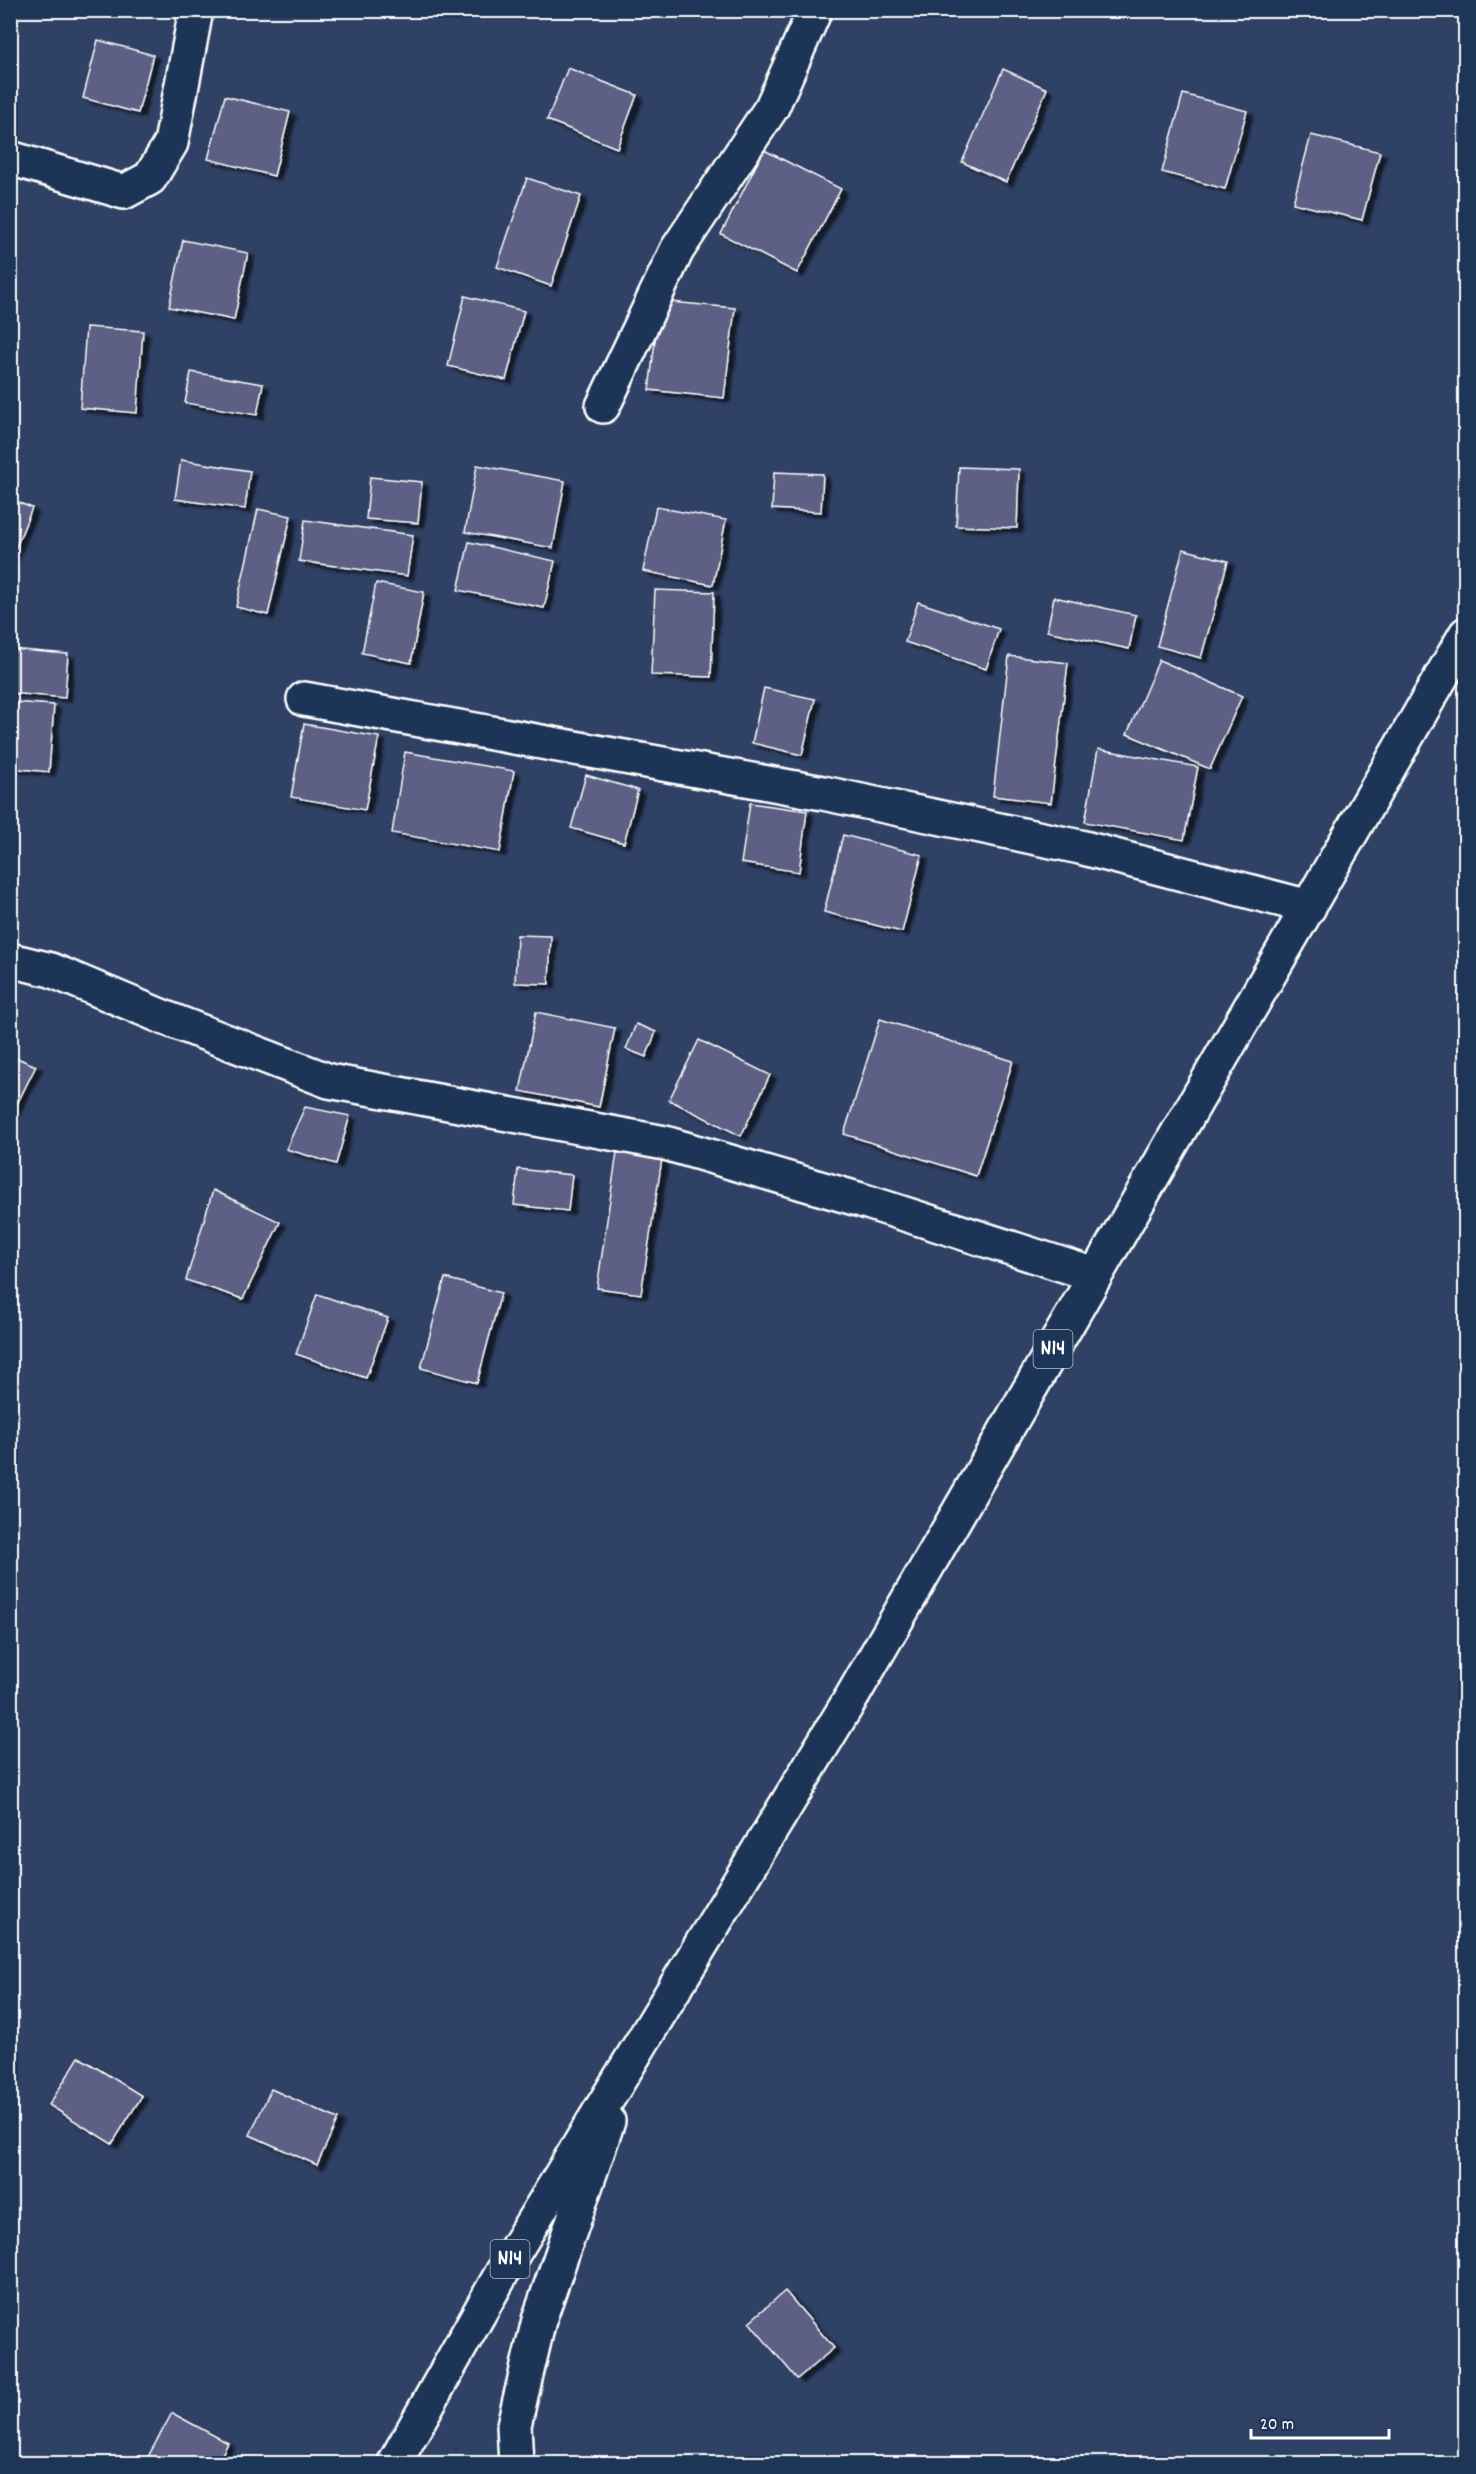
<svg xmlns="http://www.w3.org/2000/svg" width="1476" height="2474" font-family="Dekko,sans-serif">
<defs>
<filter id="shadow"><feDropShadow dx="6" dy="4" stdDeviation="1.5" flood-color="#0009"/></filter>
</defs>
<rect width="100%" height="100%" fill="#2f4164"/>
<filter id="ink" filterUnits="userSpaceOnUse"><feTurbulence type="fractalNoise" baseFrequency=".0167" numOctaves="2"/><feDisplacementMap in="SourceGraphic" scale="12" xChannelSelector="R" yChannelSelector="G"/><feConvolveMatrix kernelMatrix="1 2 1 2 8 2 1 2 1" color-interpolation-filters="sRGB"/></filter>
<g filter="url(#ink)">
<g fill="#5d6184" stroke="#fff" stroke-width="1.5" filter="url(#shadow)">
<path d="M98 40 153 55 138 113 83 98Z"/>
<path d="M568 68 637 95 617 148 547 120Z"/>
<path d="M1003 69 1047 89 1006 182 962 162Z"/>
<path d="M1183 94 1247 111 1225 189 1162 172Z"/>
<path d="M225 96 290 112 274 176 208 159Z"/>
<path d="M1311 135 1380 152 1362 220 1293 203Z"/>
<path d="M764 150 841 189 797 273 721 234Z"/>
<path d="M527 178 581 196 551 286 497 267Z"/>
<path d="M183 240 248 253 234 320 169 307Z"/>
<path d="M465 296 524 311 506 380 448 366Z"/>
<path d="M660 301 735 308 724 398 649 390Z"/>
<path d="M86 327 143 331 137 413 80 408Z"/>
<path d="M191 372 263 384 257 415 185 403Z"/>
<path d="M181 460 250 471 245 509 175 499Z"/>
<path d="M477 465 565 481 553 548 465 532Z"/>
<path d="M959 467 1019 469 1017 528 956 526Z"/>
<path d="M774 472 823 474 821 512 772 509Z"/>
<path d="M370 477 422 482 418 523 366 519Z"/>
<path d="M10 499 32 508 10 562Z"/>
<path d="M656 507 726 520 713 585 643 571Z"/>
<path d="M258 509 291 516 268 615 236 607Z"/>
<path d="M305 520 413 535 407 576 299 561Z"/>
<path d="M469 542 555 561 544 608 458 590Z"/>
<path d="M1183 549 1228 561 1201 658 1157 646Z"/>
<path d="M376 583 424 592 411 663 362 653Z"/>
<path d="M655 590 714 592 711 677 651 675Z"/>
<path d="M1054 597 1136 615 1129 649 1047 631Z"/>
<path d="M918 602 999 629 986 669 905 642Z"/>
<path d="M10 649 68 654 65 698 10 693Z"/>
<path d="M1009 656 1068 663 1051 803 993 796Z"/>
<path d="M1159 660 1242 696 1210 769 1127 734Z"/>
<path d="M764 688 815 699 802 755 752 743Z"/>
<path d="M10 702 54 705 49 772 10 768Z"/>
<path d="M304 724 379 737 365 810 291 797Z"/>
<path d="M1098 749 1198 767 1184 840 1085 822Z"/>
<path d="M405 752 514 771 500 852 392 833Z"/>
<path d="M586 775 638 790 624 843 571 828Z"/>
<path d="M750 803 807 811 799 872 741 863Z"/>
<path d="M843 835 922 855 902 932 824 912Z"/>
<path d="M517 935 551 936 549 984 515 983Z"/>
<path d="M536 1012 615 1028 599 1107 520 1091Z"/>
<path d="M880 1019 1013 1061 976 1176 844 1134Z"/>
<path d="M636 1024 656 1032 646 1057 626 1049Z"/>
<path d="M699 1040 770 1075 741 1136 669 1100Z"/>
<path d="M10 1055 36 1066 10 1118Z"/>
<path d="M305 1107 350 1116 336 1164 286 1149Z"/>
<path d="M617 1152 662 1159 641 1294 597 1288Z"/>
<path d="M518 1169 572 1175 568 1211 514 1205Z"/>
<path d="M213 1190 280 1222 243 1299 186 1280Z"/>
<path d="M445 1278 501 1293 477 1383 421 1368Z"/>
<path d="M317 1294 388 1318 366 1378 296 1354Z"/>
<path d="M79 2057 142 2096 112 2144 49 2105Z"/>
<path d="M271 2089 338 2119 317 2165 250 2135Z"/>
<path d="M785 2291 834 2348 797 2379 749 2322Z"/>
<path d="M172 2413 228 2443 217 2464H144Z"/>
</g>
<g fill="none" stroke-linecap="round" stroke-linejoin="round">
<defs>
<g id="minor">
<path d="M10 158 124 192 150 178 171 143 196 10"/>
<path d="M603 406 677 250 772 107 815 10"/>
<path d="M304 699 823 793 1080 847 1309 907"/>
<path d="M10 960 51 970 163 1017 329 1081 665 1143 861 1200 1095 1275"/>
</g>
<g id="primary">
<path d="M394 2464 507 2264 853 1695 1466 634"/>
<path d="M516 2464 514 2425 539 2320 608 2121"/>
</g>
</defs>
<use href="#minor" stroke="#fff" stroke-width="38"/>
<use href="#primary" stroke="#fff" stroke-width="38"/>
<use href="#minor" stroke="#1d3557" stroke-width="33"/>
<use href="#primary" stroke="#1d3557" stroke-width="33"/>
</g>
</g>
<g text-anchor="middle" dominant-baseline="central" stroke-width="6" stroke-linejoin="round" paint-order="stroke">
<g fill="#1d3557" stroke="#bbc2cd" stroke-width="1.5">
<rect x="1033.5" y="1330" width="39" height="38" rx="4.5"/>
<rect x="490.5" y="2240" width="39" height="38" rx="4.5"/>
</g>
<g font-size="22" font-weight="bold" fill="#fff">
<text x="1053" y="1349">N14</text>
<text x="510" y="2259">N14</text>
</g>
</g>
<rect width="1476" height="2474" fill="none" stroke="#1d3557" stroke-width="36"/>
<rect x="18" y="18" width="1440" height="2438" fill="none" stroke="#fff" stroke-width="2" filter="url(#ink)"/>
<path d="M1251 2429v9h138v-9" fill="none" stroke="#ffffff" stroke-width="3"/>
<text x="1260" y="2429" font-size="18" fill="#ffffff" stroke="#1d3557" stroke-width="4.5" paint-order="stroke">20 m</text>
</svg>
